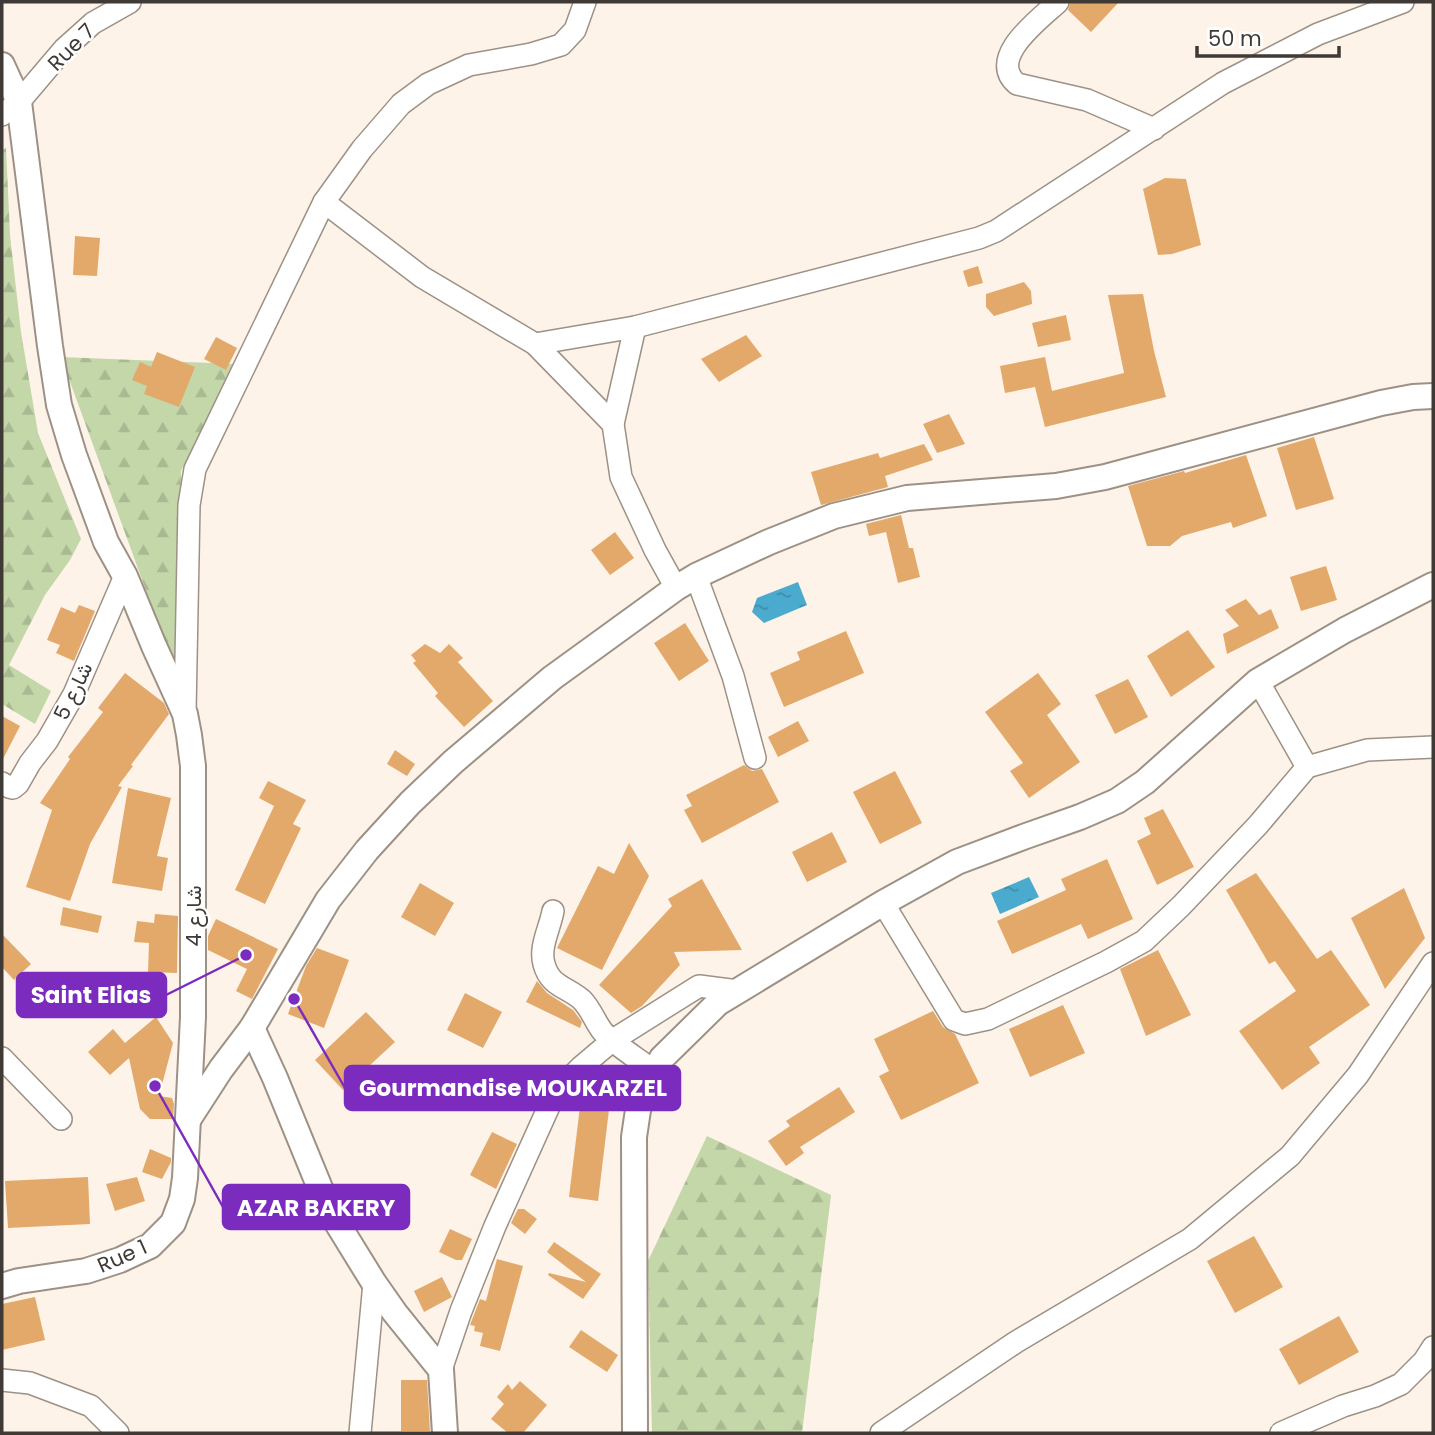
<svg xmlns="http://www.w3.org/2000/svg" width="1435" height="1435" font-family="Poppins,Vazirmatn,sans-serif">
<defs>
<pattern id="forest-firs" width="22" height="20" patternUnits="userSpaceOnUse" patternTransform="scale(1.75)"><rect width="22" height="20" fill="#c4d7a9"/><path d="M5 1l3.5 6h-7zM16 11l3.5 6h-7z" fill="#a9b992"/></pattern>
<pattern id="water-ripples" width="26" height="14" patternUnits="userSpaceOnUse" patternTransform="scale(1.75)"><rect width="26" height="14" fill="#4babcf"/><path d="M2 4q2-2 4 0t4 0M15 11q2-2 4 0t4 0" fill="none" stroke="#408ca9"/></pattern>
</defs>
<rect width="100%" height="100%" fill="#fef3e8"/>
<g fill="url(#forest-firs)">
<path d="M6 148 10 235 21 332 38 433 81 539 70 560 45 595 9 665 51 691 35 724 2 704V150Z"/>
<path d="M61 357 235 364 181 471 176 673Z"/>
<path d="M707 1136 831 1195 802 1433H652L648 1261Z"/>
</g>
<g fill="url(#water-ripples)">
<path d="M798 582 807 605 764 623 752 612 757 598Z"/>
<path d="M1029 877 1039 897 1000 914 991 893Z"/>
</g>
<g fill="#e2a96b">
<path d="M1071 2H1119L1091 32 1068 10Z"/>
<path d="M1165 178 1186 179 1201 245 1172 254 1158 255 1143 189Z"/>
<path d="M75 236 100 238 97 276 73 275Z"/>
<path d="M978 266 983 283 968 287 963 271Z"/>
<path d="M1024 282 1031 291 1032 304 994 316 986 307V294Z"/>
<path d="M1143 294 1154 351 1166 397 1045 427 1035 387 1005 393 1000 366 1045 357 1052 391 1124 373 1108 295Z"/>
<path d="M1066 315 1071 340 1038 347 1032 323Z"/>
<path d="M746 335 762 356 719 382 701 359Z"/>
<path d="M216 337 237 348 226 370 204 359Z"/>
<path d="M157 352 195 367 179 407 144 394 147 386 132 380 140 362 151 367Z"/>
<path d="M949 414 965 444 937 453 923 424Z"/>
<path d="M1314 437 1334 499 1296 510 1277 448Z"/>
<path d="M924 444 933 460 885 476 888 487 821 505 811 472 878 453 880 458Z"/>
<path d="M1246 455 1267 516 1233 528 1231 522 1182 536 1170 546H1147L1128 486 1184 471 1185 473Z"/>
<path d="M901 515 909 548H913L920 577 898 583 886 532 869 536 866 524Z"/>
<path d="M615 532 634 558 610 575 591 550Z"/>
<path d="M1326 566 1337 600 1301 611 1290 577Z"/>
<path d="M1246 599 1259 615 1271 609 1279 628 1227 654 1223 634 1239 626 1225 610Z"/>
<path d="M79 605 95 611 74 661 56 653 60 645 47 640 61 607 75 613Z"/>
<path d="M685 623 709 661 679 681 654 643Z"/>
<path d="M1188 630 1215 667 1171 697 1147 656Z"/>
<path d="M846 631 864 673 784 707 770 673 800 660 797 652Z"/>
<path d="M425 644 440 653 449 644 463 658 458 662 493 701 464 727 435 696 438 693 413 663 416 661 411 655Z"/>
<path d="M125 673 164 703 169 714 131 765 133 766 118 786 122 787 90 844 70 901 26 887 52 810 40 803 70 759 68 757 103 712 98 708Z"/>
<path d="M1038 673 1061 704 1047 715 1080 762 1029 798 1010 771 1023 763 985 712Z"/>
<path d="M1128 679 1148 717 1115 734 1095 695Z"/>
<path d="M2 716 20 726 2 761Z"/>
<path d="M798 721 809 741 778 757 768 737Z"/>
<path d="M395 750 415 764 407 776 387 764Z"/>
<path d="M744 765 752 771 762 769 779 802 702 843 684 810 692 806 686 795Z"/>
<path d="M895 771 922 823 880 844 853 792Z"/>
<path d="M268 781 306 800 293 824 301 828 265 904 235 890 274 806 259 798Z"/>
<path d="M128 788 171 798 157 856 168 858 162 891 112 883Z"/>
<path d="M1163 809 1194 867 1157 885 1137 841 1151 834 1144 818Z"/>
<path d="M832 832 847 862 807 882 792 852Z"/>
<path d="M629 843 649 876 602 970 557 948 598 866 614 874Z"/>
<path d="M1107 859 1133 919 1088 939 1081 924 1012 954 997 921 1066 890 1061 879Z"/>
<path d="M1256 873 1317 959 1331 950 1370 1005 1309 1047 1320 1063 1282 1090 1239 1031 1296 991 1275 961 1269 964 1226 890Z"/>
<path d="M702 879 742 950 674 952 680 965 642 1006 631 1013 599 985 672 906 668 899Z"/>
<path d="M420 883 454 903 435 936 401 917Z"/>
<path d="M1404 888 1425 938 1385 989 1351 918Z"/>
<path d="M63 907 102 916 98 933 60 925Z"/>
<path d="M155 914 178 916 177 973 148 972 149 943 134 942 137 921 154 923Z"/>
<path d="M216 919 278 949 252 999 236 991 247 969 208 950V936Z"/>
<path d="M2 934 31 964 14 980 2 967Z"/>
<path d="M317 948 349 960 324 1028 288 1014 306 966Z"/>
<path d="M1158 950 1191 1015 1146 1036 1120 969Z"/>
<path d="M537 981 547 993 573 1010 582 1022 580 1028 526 1002Z"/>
<path d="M465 993 502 1012 483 1048 447 1030Z"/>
<path d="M1063 1005 1085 1053 1030 1077 1009 1029Z"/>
<path d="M933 1011 943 1027 955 1034 979 1083 901 1120 879 1076 889 1071 874 1039Z"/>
<path d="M366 1012 395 1042 343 1090 315 1060Z"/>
<path d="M156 1017 173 1043 159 1096 172 1098 174 1104 173 1119H150L140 1109 129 1058 110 1075 88 1052 113 1029 125 1043Z"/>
<path d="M839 1087 855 1112 800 1147 804 1153 786 1166 768 1141 790 1126 786 1121Z"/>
<path d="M582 1090 611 1093 598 1201 569 1197Z"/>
<path d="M492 1132 517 1144 496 1189 470 1175Z"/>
<path d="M150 1149 171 1158V1162L162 1179 142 1172Z"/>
<path d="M88 1177 90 1224 8 1228 5 1181Z"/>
<path d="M137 1177 145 1201 115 1211 106 1184Z"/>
<path d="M518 1209H524L537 1219 525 1234 511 1223Z"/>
<path d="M450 1229 472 1239 462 1260H456L439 1252Z"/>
<path d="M1254 1236 1283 1287 1235 1313 1207 1261Z"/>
<path d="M554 1242 601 1274 583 1299 548 1275 549 1273 586 1282 547 1252Z"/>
<path d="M497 1259 523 1266 500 1351 480 1346 483 1333 474 1331 475 1326 470 1325 480 1299 486 1301Z"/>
<path d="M442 1277 452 1297 424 1312 414 1291Z"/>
<path d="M35 1297 45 1340 2 1350V1304Z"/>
<path d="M1339 1316 1359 1352 1299 1385 1279 1349Z"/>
<path d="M581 1330 618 1355 607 1372 569 1347Z"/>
<path d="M401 1380H427L430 1431H401Z"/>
<path d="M520 1381 547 1405 523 1433H508L491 1419 504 1404 497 1397 508 1384 512 1390Z"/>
</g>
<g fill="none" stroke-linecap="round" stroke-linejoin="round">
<defs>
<g id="minor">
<path d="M1058 2C1040 19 986 58 1017 84L1087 100 1154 129"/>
<path d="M2 115 19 102 64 49 93 23 130 2"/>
<path d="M324 202 422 277 535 344 613 424 621 477 655 550 676 588"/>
<path d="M535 344 635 327 979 238 996 231 1223 83 1318 34 1403 2"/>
<path d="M613 424 635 327"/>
<path d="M696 576 733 676 755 758"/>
<path d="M1258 681 1307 767"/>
<path d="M185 712 189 505 195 469 324 202 362 149 401 104 428 84 469 65 531 54 561 45 575 30 585 2"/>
<path d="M2 783 9 787 13 788 18 784 30 763 47 741 74 694 125 576"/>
<path d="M883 903 954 1020 965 1024 988 1019 1106 962 1144 941 1181 906 1258 825 1307 767 1367 750 1433 747"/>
<path d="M553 911C550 928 539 947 544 964 550 987 568 987 582 1000 591 1009 595 1022 603 1032 615 1045 640 1060 655 1072"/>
<path d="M2 1058 61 1119"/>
<path d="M441 1370 461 1311 495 1226 555 1093 581 1067 613 1040 699 986 738 991"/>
<path d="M2 1380 30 1383 91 1406 118 1433"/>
<path d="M360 1433 374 1283"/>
<path d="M881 1433 1016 1342 1190 1239 1290 1156 1358 1075 1433 963"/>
<path d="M1281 1433 1343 1406 1375 1396 1401 1384 1424 1361 1433 1347"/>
</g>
<g id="tertiary">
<path d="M2 65 19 102 50 346 59 405 74 455 106 542 125 576 154 646 185 714 189 735 193 766V1017L185 1178 182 1199 173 1223 150 1246 120 1260 86 1271 19 1281 2 1286"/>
<path d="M252 1028 275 1078 329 1210 374 1283 395 1313 441 1370 445 1433"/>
<path d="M188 1120 221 1069 252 1028 328 900 367 850 410 803 453 762 552 678 676 588 696 576 769 542 834 516 907 498 1056 486 1105 477 1381 403 1413 397 1433 396"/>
<path d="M635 1433 634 1137 638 1110 645 1090 662 1058 718 1003 883 903 957 862 1026 836 1080 817 1117 801 1145 782 1258 681 1345 630 1433 585"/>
</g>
</defs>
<use href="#minor" stroke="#9d9185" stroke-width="24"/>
<use href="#tertiary" stroke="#9d9185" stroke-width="28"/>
<use href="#minor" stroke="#fff" stroke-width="21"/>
<use href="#tertiary" stroke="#fff" stroke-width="24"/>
</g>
<g text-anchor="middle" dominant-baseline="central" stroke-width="5" stroke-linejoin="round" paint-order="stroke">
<g font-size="21" fill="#3f3a35" stroke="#fff">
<text transform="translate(71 47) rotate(-45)">Rue 7</text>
<text transform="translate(73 691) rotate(-64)">شارع 5</text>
<text transform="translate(193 916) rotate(-90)">شارع 4</text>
<text transform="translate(122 1256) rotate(-24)">Rue 1</text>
</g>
</g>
<path fill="none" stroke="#7b2cbf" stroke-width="2.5" d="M246 955L166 995M294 999L345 1088M155 1086L223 1207"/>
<g fill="#7b2cbf" stroke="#fff" stroke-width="2.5">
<circle cx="246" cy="955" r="7"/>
<circle cx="294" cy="999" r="7"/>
<circle cx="155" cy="1086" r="7"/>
</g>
<g fill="#7b2cbf" stroke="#7b2cbf" stroke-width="2.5">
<rect x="17" y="973" width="149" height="44" rx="7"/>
<rect x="345" y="1066" width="335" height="44" rx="7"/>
<rect x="223" y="1185" width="186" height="44" rx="7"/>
</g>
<g font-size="23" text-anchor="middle" font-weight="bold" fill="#fff">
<text x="91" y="1003">Saint Elias</text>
<text x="513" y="1096">Gourmandise MOUKARZEL</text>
<text x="316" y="1216">AZAR BAKERY</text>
</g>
<rect width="1435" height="1435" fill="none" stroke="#3f3a35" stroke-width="7"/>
<path d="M1197 46v10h142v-10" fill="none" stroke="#3f3a35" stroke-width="3.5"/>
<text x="1208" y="46" font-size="21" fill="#3f3a35" stroke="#ffffff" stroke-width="5" paint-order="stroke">50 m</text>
</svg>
